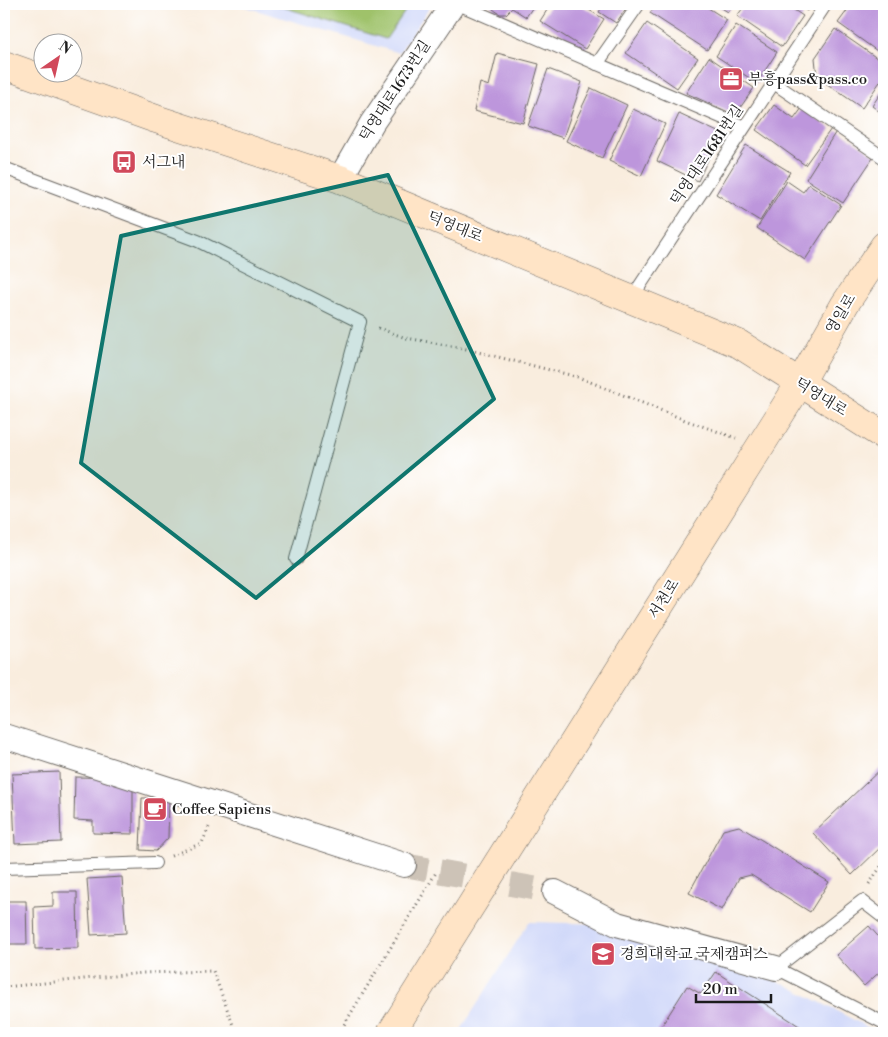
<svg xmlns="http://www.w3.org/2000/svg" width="888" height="1037" font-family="'Libre Bodoni','Noto Serif KR',serif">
<rect width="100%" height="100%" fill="#fff"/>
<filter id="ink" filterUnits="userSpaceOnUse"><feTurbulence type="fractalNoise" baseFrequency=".02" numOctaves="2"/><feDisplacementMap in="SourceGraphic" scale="10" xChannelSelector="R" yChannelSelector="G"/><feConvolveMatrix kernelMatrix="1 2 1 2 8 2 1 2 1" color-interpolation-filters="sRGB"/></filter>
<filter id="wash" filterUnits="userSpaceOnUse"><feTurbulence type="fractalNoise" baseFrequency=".0096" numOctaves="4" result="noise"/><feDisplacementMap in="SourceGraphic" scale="20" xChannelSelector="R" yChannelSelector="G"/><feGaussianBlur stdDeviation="1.12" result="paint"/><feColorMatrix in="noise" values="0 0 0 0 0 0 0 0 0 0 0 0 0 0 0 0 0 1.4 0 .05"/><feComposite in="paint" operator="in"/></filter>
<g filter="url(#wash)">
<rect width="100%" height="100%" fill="#f9edde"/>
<g fill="#d1d9f9">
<path d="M236 4H432L399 53Z"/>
<path d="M529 922 609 924 785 984 879 1033H459Z"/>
</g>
<path fill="#9fc26b" stroke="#5e6f44" d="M273 4H410L386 39Z"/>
<g id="blocks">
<g fill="#bd96dc">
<path d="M490 4H535L526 17 512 8 506 14H500L493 9Z"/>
<path d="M551 4H579L604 19 585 49 540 21Z"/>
<path d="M596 4H629L616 23 599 12 602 7Z"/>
<path d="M656 4H702L727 20 707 50 650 13Z"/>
<path d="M715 4H733L728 12Z"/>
<path d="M746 4H785L803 16 782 47 737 16Z"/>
<path d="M796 4H811L807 11Z"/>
<path d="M852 4H883L884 5V56L838 23Z"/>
<path d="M647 23 698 58 677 88 626 53Z"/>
<path d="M736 25 777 52 757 83 716 56Z"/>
<path d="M835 29 884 63V76L862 108 817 77 815 58Z"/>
<path d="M497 53 539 64 523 123 474 111 480 83 489 86Z"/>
<path d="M709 57 754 88 735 115 686 93Z"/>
<path d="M548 69 582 82 563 138 528 126Z"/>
<path d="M591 88 627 105 602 158 566 141Z"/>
<path d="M884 88V115L872 106Z"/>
<path d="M774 105 794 119 802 108 831 129 805 165 756 130Z"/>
<path d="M633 109 665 124 641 176 609 161Z"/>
<path d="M679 114 720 133 698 181 657 161Z"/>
<path d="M837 130 875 155 843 203 806 179Z"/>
<path d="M746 145 790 172 760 221 716 194Z"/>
<path d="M787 181 803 192 809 184 841 205 805 260 757 228Z"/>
<path d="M884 766V844L852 875 813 833Z"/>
<path d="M59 772 61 842 15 844 12 774Z"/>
<path d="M75 777 133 778V834L93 833V821L74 820Z"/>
<path d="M142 798H169L168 838 156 851 140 850Z"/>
<path d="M739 826 829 882 810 912 751 875 739 878 722 910 689 893 723 830Z"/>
<path d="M122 877 126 933 91 935 87 879Z"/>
<path d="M53 892H77L78 948 35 949 34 907 53 906Z"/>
<path d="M4 901H26L27 944H4Z"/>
<path d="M869 926 884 943V968L864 986 836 955Z"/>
<path d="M716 972 810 1033H715L711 1031 710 1033H657L687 986 701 994Z"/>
</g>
</g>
</g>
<g filter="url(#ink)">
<use href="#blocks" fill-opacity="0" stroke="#696560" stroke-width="1"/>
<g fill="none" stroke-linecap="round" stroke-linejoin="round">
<path stroke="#cdc3b7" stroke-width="24" stroke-dasharray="24 12" stroke-linecap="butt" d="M404 865 555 892"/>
<defs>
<g id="lane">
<path d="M458 4 744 127"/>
<path d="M597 64 639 4"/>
<path d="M774 83 884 158"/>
<path d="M4 168 198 241 360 322 296 559"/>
<path d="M631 299 826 4"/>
<path d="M4 868 155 863"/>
<path d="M884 918 862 901 776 968 884 1023"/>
</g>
<g id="street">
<path d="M340 179 372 123 453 4"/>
<path d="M4 736 404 865"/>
<path d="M555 892 617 924 776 968"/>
</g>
<g id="secondary">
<path d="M4 65 156 119 340 179 739 344 884 436"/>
<path d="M528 815 800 383 845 304 884 246"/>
<path d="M391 1033 436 961"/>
</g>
</defs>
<use href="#lane" stroke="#696560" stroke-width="14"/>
<use href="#street" stroke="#696560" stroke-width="26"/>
<use href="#secondary" stroke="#696560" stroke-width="29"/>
<g stroke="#696560" stroke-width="3" stroke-dasharray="1 4" stroke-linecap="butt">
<path d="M378 328 406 338 458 347 578 377 685 420 736 438"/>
<path d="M171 856 202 843 209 827"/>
<path d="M869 884 884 862"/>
<path d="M4 987 143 973 213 971 236 1033"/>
<path d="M339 1033 437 871"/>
</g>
<use href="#lane" stroke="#fff" stroke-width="12"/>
<use href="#street" stroke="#fff" stroke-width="24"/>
<use href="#secondary" stroke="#ffe4c6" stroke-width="28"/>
<defs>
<path id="secondary-bridge" d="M436 961 528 815"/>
</defs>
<use href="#secondary-bridge" stroke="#696560" stroke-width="29" stroke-linecap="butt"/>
<use href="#secondary-bridge" stroke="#ffe4c6" stroke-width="28"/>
</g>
</g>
<path fill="#0f766e" fill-opacity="0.2" stroke="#0f766e" stroke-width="4" stroke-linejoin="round" d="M388 175 494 399 256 598 81 463 121 236Z"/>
<defs>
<symbol id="office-square" viewBox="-11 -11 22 22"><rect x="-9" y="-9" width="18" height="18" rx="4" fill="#d1495b" stroke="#fff"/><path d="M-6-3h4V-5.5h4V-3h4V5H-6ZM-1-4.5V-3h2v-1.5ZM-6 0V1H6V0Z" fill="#fff"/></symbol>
<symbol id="bus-square" viewBox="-11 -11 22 22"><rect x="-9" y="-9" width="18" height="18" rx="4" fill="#d1495b" stroke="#fff"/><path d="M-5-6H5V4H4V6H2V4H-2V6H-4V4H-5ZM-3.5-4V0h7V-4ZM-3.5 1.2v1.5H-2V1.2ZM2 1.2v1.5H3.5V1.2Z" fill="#fff"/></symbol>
<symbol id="cafe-square" viewBox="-11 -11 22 22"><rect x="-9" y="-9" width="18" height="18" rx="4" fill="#d1495b" stroke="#fff"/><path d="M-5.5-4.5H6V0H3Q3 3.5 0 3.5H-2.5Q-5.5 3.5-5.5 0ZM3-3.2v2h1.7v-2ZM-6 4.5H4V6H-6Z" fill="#fff"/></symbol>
<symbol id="university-square" viewBox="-11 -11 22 22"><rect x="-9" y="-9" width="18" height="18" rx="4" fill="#d1495b" stroke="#fff"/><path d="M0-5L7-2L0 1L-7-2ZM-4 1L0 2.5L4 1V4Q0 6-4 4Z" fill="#fff"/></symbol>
</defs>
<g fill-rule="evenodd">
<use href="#office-square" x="717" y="65" width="28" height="28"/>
<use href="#bus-square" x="110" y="148" width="28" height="28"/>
<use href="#cafe-square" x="141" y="795" width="28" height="28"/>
<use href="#university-square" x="589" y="940" width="28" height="28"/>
</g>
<g text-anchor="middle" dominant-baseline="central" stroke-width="4" stroke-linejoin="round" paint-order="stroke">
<g font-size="15" fill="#1c1c1c" stroke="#fff" text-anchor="start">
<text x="748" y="79">부흥pass&amp;pass.co</text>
<text x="142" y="162">서그내</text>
<text x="172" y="809">Coffee Sapiens</text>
<text x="620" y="954">경희대학교 국제캠퍼스</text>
</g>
<g font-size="15" fill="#1c1c1c" stroke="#fff">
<text transform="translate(395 91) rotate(-57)">덕영대로1673번길</text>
<text transform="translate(707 155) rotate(-56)">덕영대로1681번길</text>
<text transform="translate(455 227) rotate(22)">덕영대로</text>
<text transform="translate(841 314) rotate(-59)">영일로</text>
<text transform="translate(821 397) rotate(32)">덕영대로</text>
<text transform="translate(664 599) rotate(-58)">서천로</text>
</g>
</g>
<rect width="888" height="1037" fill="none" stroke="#fff" stroke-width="20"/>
<g transform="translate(58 58) rotate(34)"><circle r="24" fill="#ffffff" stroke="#a4a4a4"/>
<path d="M0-4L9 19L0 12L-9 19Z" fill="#d1495b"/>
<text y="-8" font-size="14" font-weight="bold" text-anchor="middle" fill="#1c1c1c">N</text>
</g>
<path d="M696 994v8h75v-8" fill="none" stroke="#1c1c1c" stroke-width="2.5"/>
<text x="703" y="994" font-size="15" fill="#1c1c1c" stroke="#ffffff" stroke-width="4" paint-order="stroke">20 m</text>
</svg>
